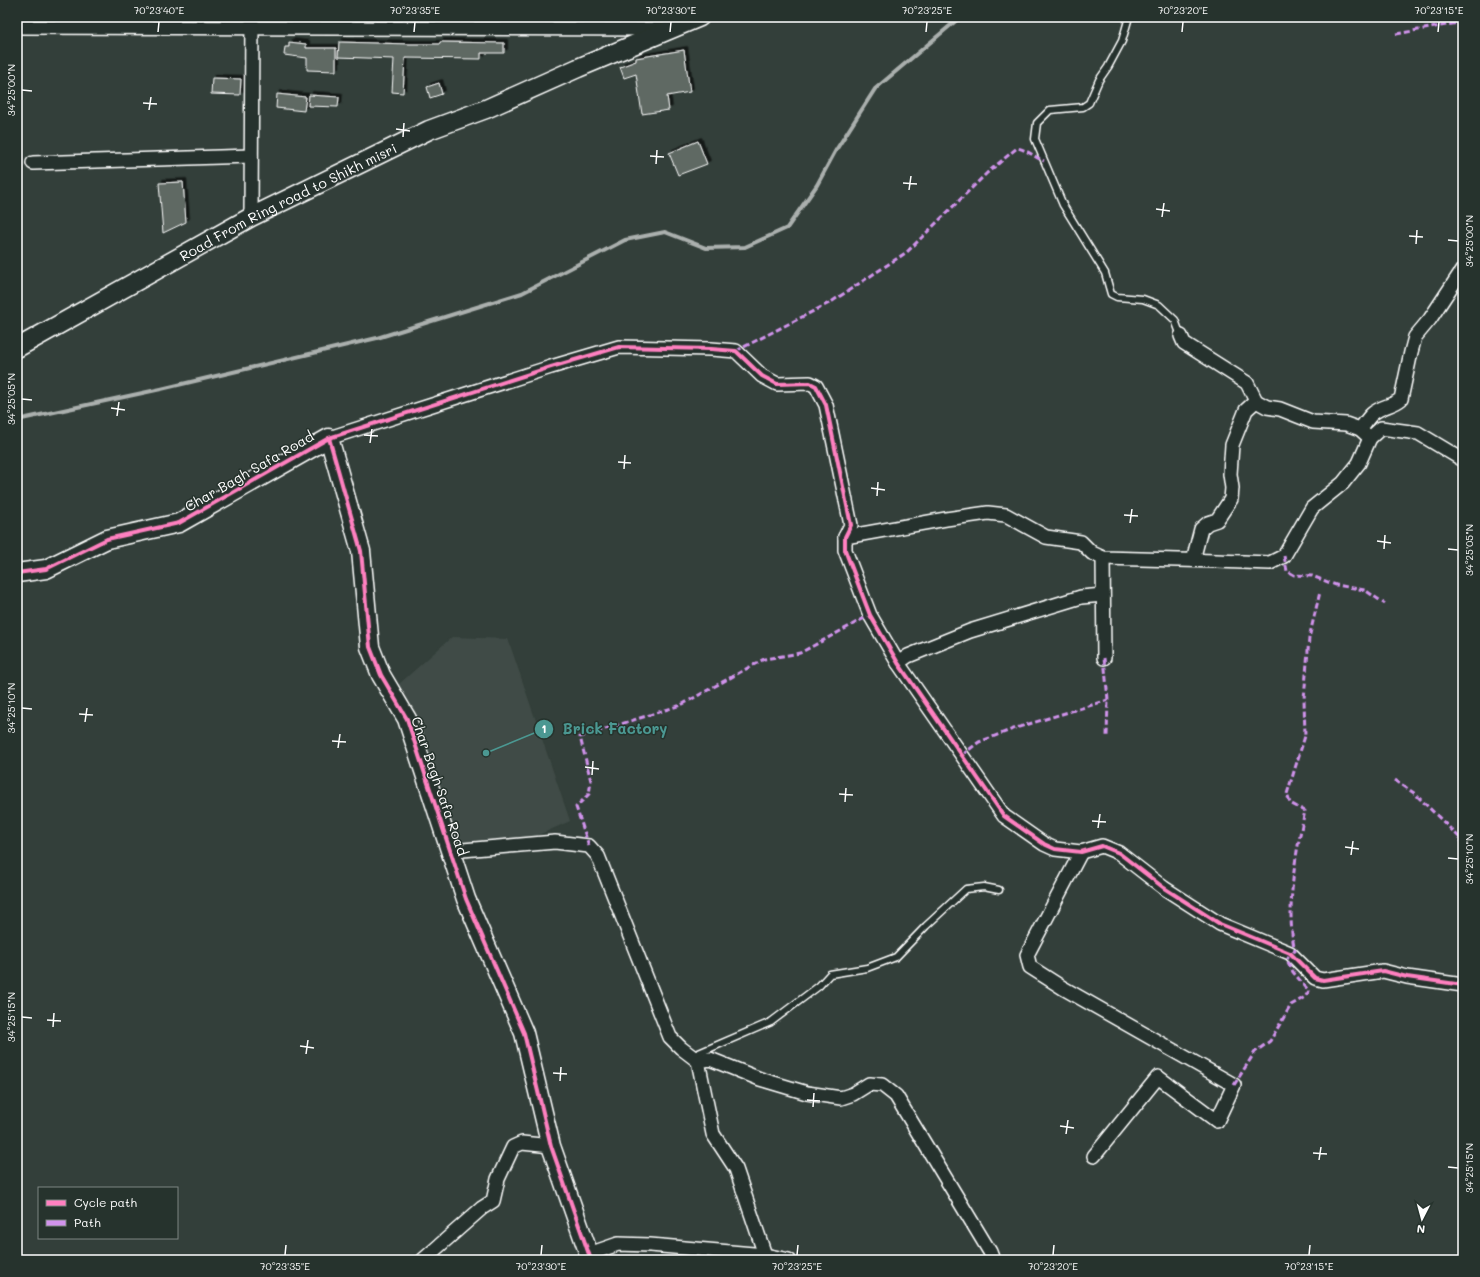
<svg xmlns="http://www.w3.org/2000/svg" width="1480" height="1277" font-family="Mali,sans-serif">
<defs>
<filter id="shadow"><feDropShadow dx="3.5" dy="-3.5" stdDeviation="0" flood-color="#0009"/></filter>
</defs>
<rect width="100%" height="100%" fill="#333f3a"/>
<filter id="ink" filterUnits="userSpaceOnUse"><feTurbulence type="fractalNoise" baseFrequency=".025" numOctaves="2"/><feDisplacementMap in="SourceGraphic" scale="8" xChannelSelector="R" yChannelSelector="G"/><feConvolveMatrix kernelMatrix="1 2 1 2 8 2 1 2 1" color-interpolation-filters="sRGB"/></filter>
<g filter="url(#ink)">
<path fill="#404c47" d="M452 637 508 639 570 821 534 837 467 859 398 685Z"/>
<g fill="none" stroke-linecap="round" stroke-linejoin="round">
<path stroke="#abb0ae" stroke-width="4" d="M17 420 161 389 377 338 522 293 625 240 665 232 706 248 745 247 787 228 817 185 836 150 875 89 958 19 962 17"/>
</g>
<g fill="#5f6964" stroke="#fff" filter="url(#shadow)">
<path d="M289 42 306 44V48H336V71L307 70V58L284 55 285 47H289Z"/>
<path d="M339 42 410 44H440V42L504 43V53H481V59L405 58 403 93 392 92 394 59 338 57Z"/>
<path d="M684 50 690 92 667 96 669 110 642 114 636 74 624 78 620 67 636 61V58Z"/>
<path d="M212 78 241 79 240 95 211 94Z"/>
<path d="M439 83 442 94 430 98 427 87Z"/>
<path d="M277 94 306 97 304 111 276 108Z"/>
<path d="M309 95 339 97 338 107 308 106Z"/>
<path d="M698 141 707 164 678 175 669 153Z"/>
<path d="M183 182 186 222 163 233 159 183Z"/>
</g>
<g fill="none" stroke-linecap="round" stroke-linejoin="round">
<defs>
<g id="lane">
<path d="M1129 17 1122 41 1108 67 1099 80 1089 103 1083 107 1050 110 1037 123 1035 139 1063 205 1105 273 1111 294 1117 297 1143 299 1159 305 1175 320 1181 336"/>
<path d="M692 1056 771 1022 819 986 830 974 867 968 896 957 926 926 966 889 984 887 999 890"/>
</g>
<g id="street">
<path d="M17 27 671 29V17"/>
<path d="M33 163 251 156"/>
<path d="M251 217 252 17"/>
<path d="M1181 336 1184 343 1247 383 1256 401 1267 407 1280 409 1313 422 1346 424 1360 429 1370 438"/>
<path d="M1360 429C1364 424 1368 418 1372 414 1381 406 1393 406 1401 399L1411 352 1415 337 1430 319 1463 269"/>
<path d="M329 438 551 367 619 347 711 349 736 351 762 376 777 384 810 383 816 386 826 405 851 525 845 537V550L870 615 898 663 1004 816 1044 844 1055 849 1081 852 1102 846 1119 853 1164 888 1220 924 1290 953 1315 978 1323 980 1383 971 1407 977 1463 985"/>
<path d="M845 537 946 519 988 513 1006 515 1046 537 1081 542 1092 553 1103 558 1216 561 1270 563 1284 556 1312 508 1343 483 1359 463 1370 438 1381 428 1418 433 1463 460"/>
<path d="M1103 558 1104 658"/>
<path d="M1193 560 1201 529 1208 523 1217 520 1231 499 1232 488 1230 474 1232 445 1246 410 1256 401"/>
<path d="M898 663 908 656 970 631 1081 597 1103 595"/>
<path d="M451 851 555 842 589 846 598 856 670 1037 681 1048 698 1061 713 1134 736 1169 765 1255"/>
<path d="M1081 852 1027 955 1030 967 1063 988 1234 1085 1217 1121 1158 1077 1094 1156"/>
<path d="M698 1061 710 1059 760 1079 807 1093 841 1098 853 1094 869 1084 882 1085 896 1096 990 1252 993 1260"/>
<path d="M589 1254 618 1244 650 1245 765 1255 789 1260"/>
<path d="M423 1260 482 1208 493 1201 498 1179 513 1147 522 1143 551 1146"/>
</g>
<g id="secondary">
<path id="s1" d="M17 348 251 217 429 130 486 109 578 68 700 17"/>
<path d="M17 573 46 569 107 539 179 523 329 438 361 551 370 647 381 675 407 719 466 899 524 1033 551 1146 591 1260"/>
</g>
</defs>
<use href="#lane" stroke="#fff" stroke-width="9"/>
<use href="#street" stroke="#fff" stroke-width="16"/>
<use href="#secondary" stroke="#fff" stroke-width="21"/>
<use href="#lane" stroke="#26332d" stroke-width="6"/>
<use href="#street" stroke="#26332d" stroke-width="13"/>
<use href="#secondary" stroke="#26332d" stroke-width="18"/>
<g stroke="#d193ec" stroke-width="3" stroke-dasharray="6 3" stroke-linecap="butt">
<path d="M1396 34 1463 22"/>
<path d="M736 351 831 302 907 252 987 173 1017 148C1028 150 1034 157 1044 161"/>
<path d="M1284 556 1287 571 1294 575 1312 576 1336 585 1365 590 1385 604"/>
<path d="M1104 658 1108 700 1107 736"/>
<path d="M962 755 979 742 1016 728 1108 700"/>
<path d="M1395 780 1414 793 1460 838 1463 847"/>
<path d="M589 846 576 807 589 794 591 781 580 737 681 705 764 659 800 653 870 615"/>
<path d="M1234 1085 1255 1052 1270 1041 1291 1005 1305 997 1309 991 1293 972 1287 960 1290 953 1295 951C1285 911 1296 851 1305 811L1290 803 1287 794 1305 736 1304 699 1309 638 1320 592"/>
</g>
<defs>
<g id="cycleway">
<path d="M329 438 551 367 619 347 711 349 736 351 762 376 777 384 810 383 816 386 826 405 851 525 845 537V550L870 615 898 663 1004 816 1044 844 1055 849 1081 852 1102 846 1119 853 1164 888 1220 924 1290 953 1315 978 1323 980 1383 971 1407 977 1463 985"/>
<path d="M17 573 46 569 107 539 179 523 329 438 361 551 370 647 381 675 407 719 466 899 524 1033 551 1146 591 1260"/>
</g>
</defs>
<use href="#cycleway" stroke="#26332d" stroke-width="6"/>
<use href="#cycleway" stroke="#ff80c0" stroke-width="4"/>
</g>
</g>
<path fill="none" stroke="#fff" stroke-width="1.5" d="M158 32 159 22M414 32 415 22M670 32 671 22M926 32 927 22M1182 32 1183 22M1438 32 1439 22M22 90 32 91M143 103 157 104M149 110 151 97M396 129 410 131M403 137 404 123M650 156 664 157M656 164 657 150M903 183 917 184M909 190 911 176M1156 209 1170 211M1162 217 1164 203M1409 236 1423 237M1448 240 1458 241M1416 244 1417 230M22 399 32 400M111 408 125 410M117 416 119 402M364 435 378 436M370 443 372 429M618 462 631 463M624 469 625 455M871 488 885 490M877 496 878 482M1124 515 1138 516M1130 523 1132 509M1377 541 1391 543M1384 549 1385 535M1448 549 1458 550M22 708 32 709M79 714 93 715M85 722 87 708M332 741 346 742M338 748 340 734M585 767 599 769M592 775 593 761M839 794 853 795M845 802 846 788M1092 821 1106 822M1098 828 1100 814M1345 847 1359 849M1351 855 1353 841M1448 858 1458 859M22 1017 32 1018M47 1020 61 1021M53 1027 54 1013M300 1046 314 1048M306 1054 308 1040M553 1073 567 1074M560 1081 561 1067M807 1100 820 1101M813 1107 814 1093M1060 1126 1074 1128M1066 1134 1068 1120M1313 1153 1327 1154M1319 1160 1321 1147M1448 1167 1458 1168M285 1255 286 1245M541 1255 542 1245M797 1255 798 1245M1053 1255 1054 1245M1309 1255 1310 1245"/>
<g text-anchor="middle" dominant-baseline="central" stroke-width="3" stroke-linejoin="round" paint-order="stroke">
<g font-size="14" fill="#fff" stroke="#26332d">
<text stroke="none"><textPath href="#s1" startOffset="308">Road From Ring road to Shikh misri</textPath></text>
<text transform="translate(249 471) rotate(-30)">Char Bagh Safa Road</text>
<text transform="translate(440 786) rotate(71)">Char Bagh Safa Road</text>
</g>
</g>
<path fill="none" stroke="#4b9892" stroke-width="1.5" d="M486 753L544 729"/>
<g fill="#4b9892" stroke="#26332d" stroke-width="1.5">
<circle cx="486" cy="753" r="4"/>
<circle cx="544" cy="729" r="10"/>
</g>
<g font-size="12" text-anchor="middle" font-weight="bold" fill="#fff">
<text x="544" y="733">1</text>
</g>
<g font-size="15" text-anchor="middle" font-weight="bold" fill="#4b9892" stroke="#26332d" stroke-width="3" stroke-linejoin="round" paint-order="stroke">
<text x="615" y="734">Brick Factory</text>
</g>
<rect width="1480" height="1277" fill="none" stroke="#26332d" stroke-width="44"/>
<rect x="38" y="1187" width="140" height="52" fill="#26332d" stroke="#7d8581"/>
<rect x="46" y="1200" width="20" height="6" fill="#ff80c0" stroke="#7d8581"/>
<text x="74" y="1207" font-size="12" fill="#ffffff">Cycle path</text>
<rect x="46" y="1220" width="20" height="6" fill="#d193ec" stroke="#7d8581"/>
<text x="74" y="1227" font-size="12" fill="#ffffff">Path</text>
<g transform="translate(1422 1219) rotate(186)" stroke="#26332d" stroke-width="3" paint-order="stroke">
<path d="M0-3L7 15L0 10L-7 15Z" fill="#ffffff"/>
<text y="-6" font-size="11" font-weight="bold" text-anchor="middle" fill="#ffffff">N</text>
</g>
<rect x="22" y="22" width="1436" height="1233" fill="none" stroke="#fff" stroke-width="1.5"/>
<g font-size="10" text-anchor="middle" fill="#fff">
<text x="159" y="14">70°23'40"E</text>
<text x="415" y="14">70°23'35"E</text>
<text x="671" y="14">70°23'30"E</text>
<text x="927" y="14">70°23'25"E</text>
<text x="1183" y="14">70°23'20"E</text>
<text x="1439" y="14">70°23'15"E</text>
<text transform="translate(11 90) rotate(-90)" y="4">34°25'00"N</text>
<text transform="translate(1469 241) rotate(-90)" y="4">34°25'00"N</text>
<text transform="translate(11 399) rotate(-90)" y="4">34°25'05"N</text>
<text transform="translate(1469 550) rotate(-90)" y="4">34°25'05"N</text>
<text transform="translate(11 708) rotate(-90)" y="4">34°25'10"N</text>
<text transform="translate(1469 859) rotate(-90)" y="4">34°25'10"N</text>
<text transform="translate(11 1017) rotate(-90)" y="4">34°25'15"N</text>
<text transform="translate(1469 1168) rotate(-90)" y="4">34°25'15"N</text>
<text x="285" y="1270">70°23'35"E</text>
<text x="541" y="1270">70°23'30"E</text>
<text x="797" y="1270">70°23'25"E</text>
<text x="1053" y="1270">70°23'20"E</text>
<text x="1309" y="1270">70°23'15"E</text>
</g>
</svg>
